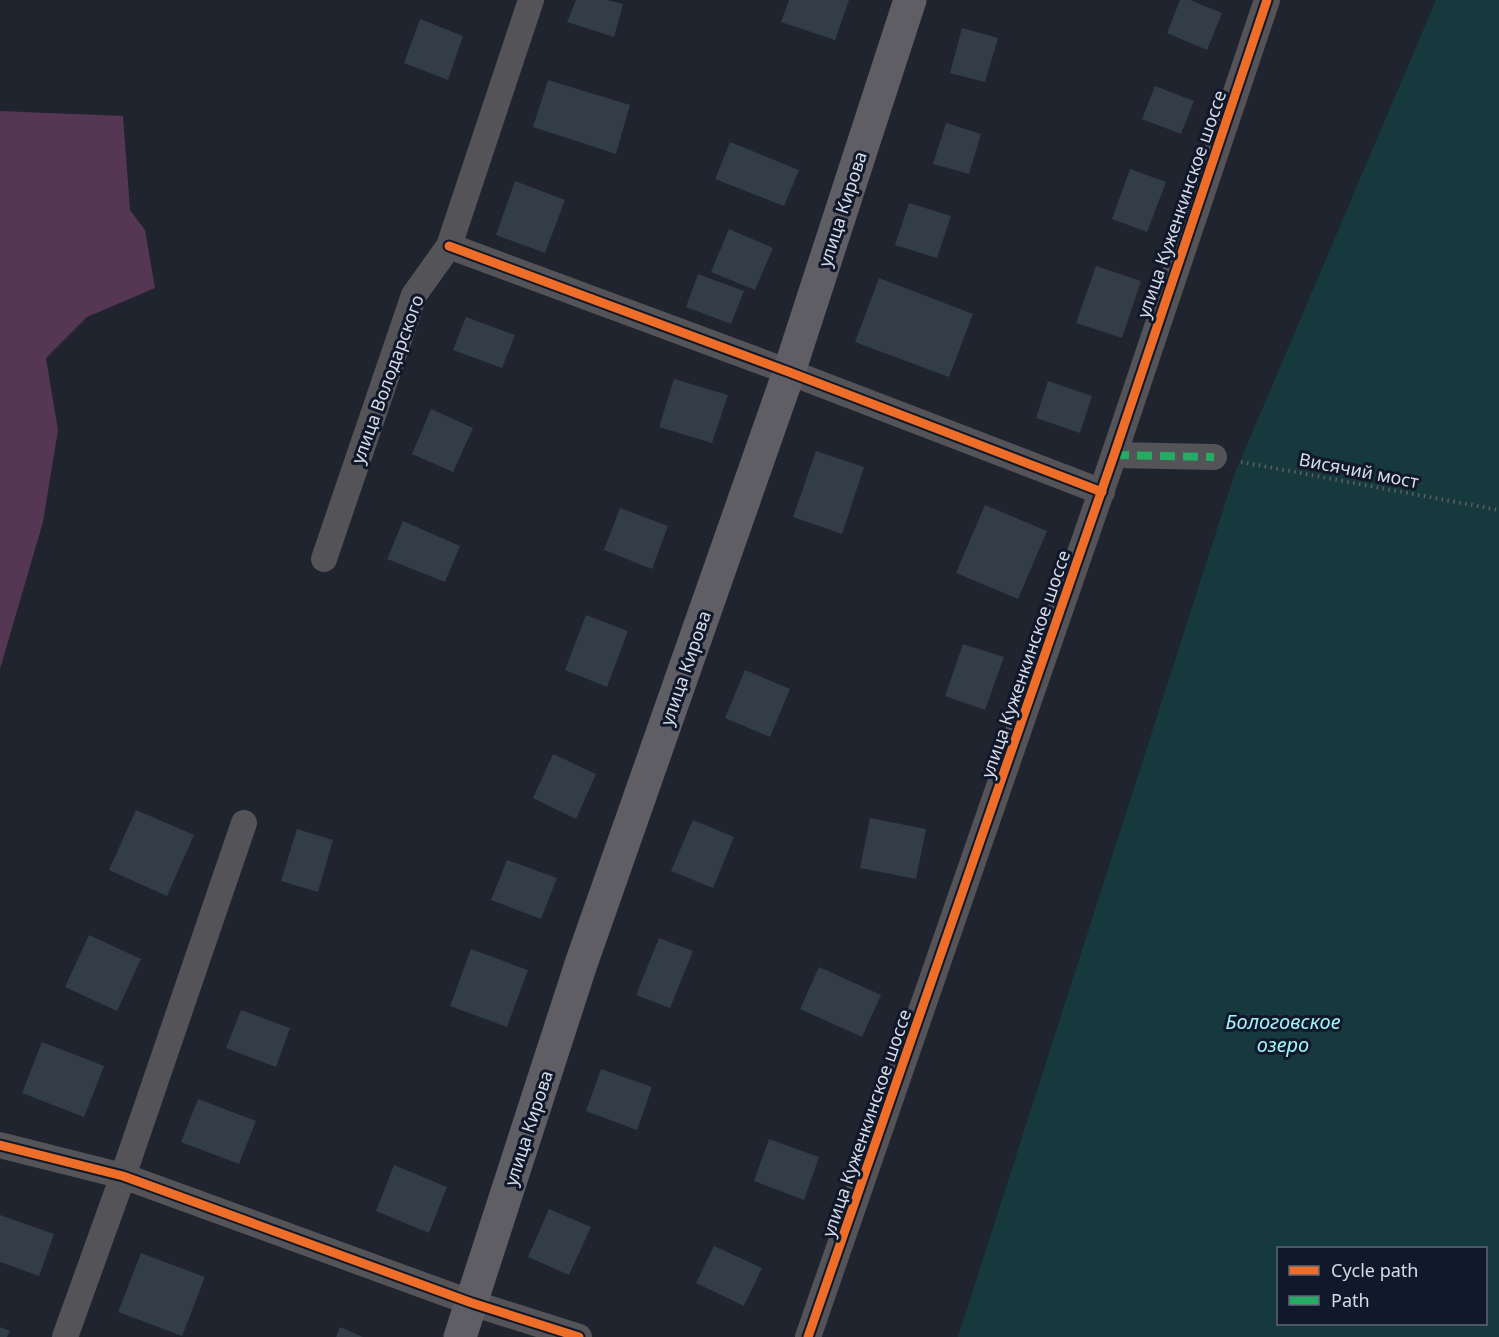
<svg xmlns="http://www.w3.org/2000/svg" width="1499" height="1337" font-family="'Noto Sans',sans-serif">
<rect width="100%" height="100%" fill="#1f242e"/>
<path fill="#553653" d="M0 111 123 116 130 210 145 230 155 288 87 317 46 358 58 430 43 522 0 669Z"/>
<path fill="#15393d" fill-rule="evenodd" d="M1436 0H1499V1337H958L1235 473ZM1278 1248H1486V1324H1278Z"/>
<g fill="#333d47">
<path d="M576 0H607L623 4 614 37 567 22Z"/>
<path d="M789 0H849L835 40 781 22Z"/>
<path d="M1180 0H1190L1222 13 1207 50 1167 33Z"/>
<path d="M420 19 463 36 448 80 404 63Z"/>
<path d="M962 28 998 38 985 82 950 73Z"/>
<path d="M548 80 630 105 616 154 533 127Z"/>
<path d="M1155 86 1194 101 1181 134 1142 119Z"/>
<path d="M946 123 981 134 969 174 933 164Z"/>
<path d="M730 142 799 170 784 206 715 179Z"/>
<path d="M1130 169 1166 182 1147 232 1112 219Z"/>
<path d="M515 181 565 200 545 253 496 235Z"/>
<path d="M909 203 951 216 937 258 895 245Z"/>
<path d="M729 229 773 248 755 290 711 272Z"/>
<path d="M1096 266 1141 281 1122 338 1076 323Z"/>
<path d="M698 274 744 291 731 324 686 307Z"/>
<path d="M879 278 973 314 949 377 855 342Z"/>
<path d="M466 317 515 335 502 368 453 350Z"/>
<path d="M674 379 728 395 712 443 659 427Z"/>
<path d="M1048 381 1092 396 1080 433 1036 418Z"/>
<path d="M431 409 473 428 453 472 412 454Z"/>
<path d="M816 451 864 467 842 534 793 517Z"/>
<path d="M985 505 1047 531 1018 599 956 573Z"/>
<path d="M620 508 668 526 652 569 604 550Z"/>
<path d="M403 521 460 546 445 582 387 559Z"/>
<path d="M586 615 628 631 607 687 565 670Z"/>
<path d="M963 644 1004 657 985 710 945 696Z"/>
<path d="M745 670 790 689 770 737 725 718Z"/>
<path d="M553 754 596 774 576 819 533 798Z"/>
<path d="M136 810 194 835 167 896 109 870Z"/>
<path d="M870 818 926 829 916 879 860 868Z"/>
<path d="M693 820 734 837 713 888 671 871Z"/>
<path d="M297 829 333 840 318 892 281 881Z"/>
<path d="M507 860 557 878 541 919 491 900Z"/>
<path d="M89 935 141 959 117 1011 65 987Z"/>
<path d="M659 938 693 951 670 1008 636 995Z"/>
<path d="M471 949 528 970 507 1027 450 1006Z"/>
<path d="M819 967 881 995 862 1037 800 1009Z"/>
<path d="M241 1010 290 1028 276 1067 226 1048Z"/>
<path d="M42 1042 104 1066 84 1117 22 1093Z"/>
<path d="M601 1069 652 1087 637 1130 586 1111Z"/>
<path d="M198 1099 256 1121 239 1164 181 1142Z"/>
<path d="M769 1139 819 1157 804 1200 754 1181Z"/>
<path d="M394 1165 447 1187 429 1233 376 1211Z"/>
<path d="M549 1209 591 1227 569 1275 528 1257Z"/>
<path d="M0 1215 54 1234 39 1276 0 1262Z"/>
<path d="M714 1246 762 1268 744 1306 696 1283Z"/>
<path d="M141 1253 205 1277 182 1336 118 1312Z"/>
<path d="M0 1327 10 1331 7 1337H0Z"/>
<path d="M340 1327 363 1337H336Z"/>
</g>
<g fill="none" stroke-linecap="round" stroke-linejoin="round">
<path stroke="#5e5f64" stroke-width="4" stroke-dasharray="1.5 4.5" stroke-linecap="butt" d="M1241 462 1499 510"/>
<g stroke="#535358" stroke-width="26">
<path d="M449 246 789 372 1102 492"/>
<path d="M1114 455 1214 457"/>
<path d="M324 559 414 295 449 246 531 0"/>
<path d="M0 1145 123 1176 472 1303 579 1337"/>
<path d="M65 1337 123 1176 244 823"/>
<path d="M808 1337 1114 455 1267 0"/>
</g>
<path stroke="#5f5e64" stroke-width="33" d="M460 1337 581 964 789 372 910 0"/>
<path stroke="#26ab63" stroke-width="8" stroke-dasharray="15 8" stroke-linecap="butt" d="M1114 455 1214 457"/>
<defs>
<g id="cycleway">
<path d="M449 246 789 372 1102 492"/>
<path d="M0 1145 123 1176 472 1303 579 1337"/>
<path d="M808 1337 1114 455 1267 0"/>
</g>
</defs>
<use href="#cycleway" stroke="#10182a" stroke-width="13"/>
<use href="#cycleway" stroke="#ee6e29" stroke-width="9"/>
</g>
<g text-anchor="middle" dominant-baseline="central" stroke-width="6" stroke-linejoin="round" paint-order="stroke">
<g font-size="18" fill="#d6dce9" stroke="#10182a">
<text transform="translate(1181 204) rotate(-71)">улица Куженкинское шоссе</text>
<text transform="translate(842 209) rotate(-72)">улица Кирова</text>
<text transform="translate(387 379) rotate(-70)">улица Володарского</text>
<text transform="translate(1359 470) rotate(11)">Висячий мост</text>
<text transform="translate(1025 664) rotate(-71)">улица Куженкинское шоссе</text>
<text transform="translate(685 668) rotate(-71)">улица Кирова</text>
<text transform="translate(866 1123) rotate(-71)">улица Куженкинское шоссе</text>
<text transform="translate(528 1128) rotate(-72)">улица Кирова</text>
</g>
<g font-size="20" font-style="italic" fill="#a0f5fc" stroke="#10182a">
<text x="1283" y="1021">Бологовское<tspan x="1283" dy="23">озеро</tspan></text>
</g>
</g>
<rect x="1277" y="1247" width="210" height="78" fill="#10182a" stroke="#5f6676" stroke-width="1.5"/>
<rect x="1289" y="1266" width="30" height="9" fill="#ee6e29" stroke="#5f6676" stroke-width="1.5"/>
<text x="1331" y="1277" font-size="18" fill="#d6dce9">Cycle path</text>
<rect x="1289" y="1296" width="30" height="9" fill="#26ab63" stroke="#5f6676" stroke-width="1.5"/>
<text x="1331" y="1307" font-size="18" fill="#d6dce9">Path</text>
</svg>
